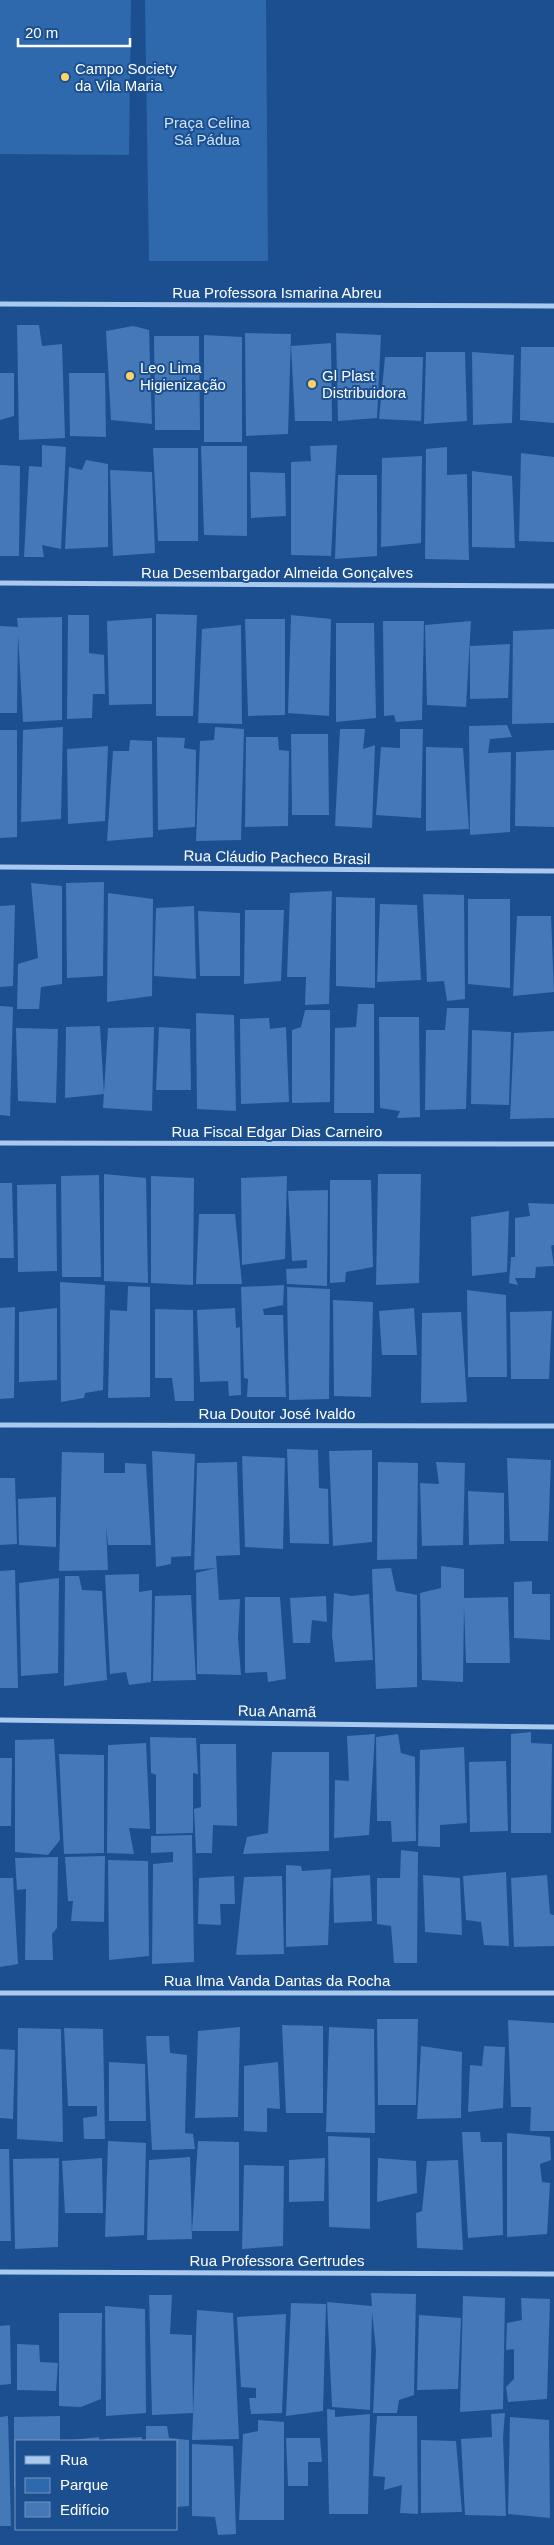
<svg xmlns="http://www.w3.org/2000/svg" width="554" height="2545" font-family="Helvetica,sans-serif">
<rect width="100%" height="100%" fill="#1b4f8f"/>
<g fill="#2e69ad">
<path d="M0 0H131L129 155 0 154Z"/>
<path d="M145 0H266L268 261H149Z"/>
</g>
<g fill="#4478b7">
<path d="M17 325H39L42 346 62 344 65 438 19 440Z"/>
<path d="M133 326 149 330 152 424 111 420 106 331Z"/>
<path d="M245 333 291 334 288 434 246 436Z"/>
<path d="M336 333 381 335 377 418 338 421Z"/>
<path d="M204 335 242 337V442H204Z"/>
<path d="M154 336H199L200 430H155Z"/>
<path d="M331 343 332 421H295L291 346Z"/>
<path d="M521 347H554V423L520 420Z"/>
<path d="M426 352H465L467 421 424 424Z"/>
<path d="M472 352 514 355 512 423 473 425Z"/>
<path d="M385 357H423L421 421 379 419Z"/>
<path d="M0 373H14V416L0 420Z"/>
<path d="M69 373H105L106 437 70 436Z"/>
<path d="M42 445 66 447 61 549 42 545 44 557H24L29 466 42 467Z"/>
<path d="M337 445 331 556 291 555V462L311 461 310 446Z"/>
<path d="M201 446H247V536L204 535Z"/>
<path d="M447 447V475L467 474 469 560 425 559 426 449Z"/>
<path d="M153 448H198V541H158Z"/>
<path d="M521 453 554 457V542L519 541Z"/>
<path d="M422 456 421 543 381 547 382 458Z"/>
<path d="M86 460 108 464V547L65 549 69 467 82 470Z"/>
<path d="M0 465 20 466 19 556H0Z"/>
<path d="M110 470 152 472 155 553 113 556Z"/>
<path d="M472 471 512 476 515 548 472 547Z"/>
<path d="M250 472 285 473 286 516 251 518Z"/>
<path d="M338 475H377V556L335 559Z"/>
<path d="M156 614 197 615 193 716H156Z"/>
<path d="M68 615H89V653L104 655 105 694H93L92 718 67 719Z"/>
<path d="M291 615 331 619 329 716 288 713Z"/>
<path d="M62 617V720L23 722 18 635 17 713H0V626L18 627 17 618Z"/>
<path d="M152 618V704L109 705 107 621Z"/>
<path d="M245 619H285V715L248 716Z"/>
<path d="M383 621H424L422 720 396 722 394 715 384 716Z"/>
<path d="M471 621 466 707 427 705 425 625Z"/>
<path d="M336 623H374L376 718 336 722Z"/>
<path d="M241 625 242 724 198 723 202 629Z"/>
<path d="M554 629V723L512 724 513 631Z"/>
<path d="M510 644 508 698 470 699V646Z"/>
<path d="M507 725 512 737 490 739 488 753 511 752 510 832 470 835 469 726Z"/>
<path d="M63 727 61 819 21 822 23 730Z"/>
<path d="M215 727 244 729 241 840 196 841 200 741 214 740Z"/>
<path d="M340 729H365L363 749 375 745 372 828 335 826Z"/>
<path d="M400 729H423L421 818 376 815 381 747 400 748Z"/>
<path d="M0 730H17V837L0 838Z"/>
<path d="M291 734H328L329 815H292Z"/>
<path d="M157 737 185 738 184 748 196 750 195 827 158 830Z"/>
<path d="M246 737H278L279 750 289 751 288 826 245 827Z"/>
<path d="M130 740 152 741 153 837 107 841 113 751H129Z"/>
<path d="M108 746 105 821 68 824 67 749Z"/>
<path d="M426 747 463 748 469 829 426 831Z"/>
<path d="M554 750V827L515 826 516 752Z"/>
<path d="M104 882 103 976 67 978 66 883Z"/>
<path d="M31 883 62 886V984L41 987 39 1009H17L18 964 38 958Z"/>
<path d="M332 891 329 1004 305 1005 306 977H287L290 893Z"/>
<path d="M108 893 153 899 152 996 107 1002Z"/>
<path d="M423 894 464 895 465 999 447 1001 444 981 427 982Z"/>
<path d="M336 897 375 898V988L336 986Z"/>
<path d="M468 899H510V988L468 984Z"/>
<path d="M380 904 417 905 421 980 377 982Z"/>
<path d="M15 905 13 986 0 987V906Z"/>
<path d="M194 906 196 979 154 976 156 908Z"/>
<path d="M245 910H284L281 981 244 984Z"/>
<path d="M198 911 240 913V976H200Z"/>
<path d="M517 916H551L554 992 513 996Z"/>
<path d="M358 1004H374V1113H334L335 1028 356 1027Z"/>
<path d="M0 1006 13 1007 10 1116 0 1115Z"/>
<path d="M447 1008H469L466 1109 425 1110 426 1030H445Z"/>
<path d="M305 1010H330V1102L292 1103V1030L301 1027Z"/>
<path d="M196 1013 234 1015 236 1111 197 1109Z"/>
<path d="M379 1017H419L420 1117 397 1118 400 1111 380 1108Z"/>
<path d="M269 1018 270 1029 286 1027 289 1102 241 1104 240 1019Z"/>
<path d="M100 1026 104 1094 65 1098 66 1027Z"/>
<path d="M154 1027 152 1111 103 1108 108 1028Z"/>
<path d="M159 1027 190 1029 191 1090H156Z"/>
<path d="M16 1028 58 1029 56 1103 18 1101Z"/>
<path d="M472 1030 511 1032 509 1105 471 1104Z"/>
<path d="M554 1031V1118L510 1119 514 1033Z"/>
<path d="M104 1174 146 1178 148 1283 104 1281Z"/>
<path d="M378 1174H421L419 1283 376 1285Z"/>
<path d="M99 1175 101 1277H62L61 1176Z"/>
<path d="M151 1176 194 1178 193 1285 151 1283Z"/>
<path d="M287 1176 285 1259 242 1265 241 1178Z"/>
<path d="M330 1180H371L373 1267 346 1272 345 1282 330 1283Z"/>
<path d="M0 1183H12L14 1258H0Z"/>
<path d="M56 1184 57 1271 18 1272 17 1185Z"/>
<path d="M328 1190 327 1286 287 1284 286 1269 307 1268V1260L292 1261 288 1191Z"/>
<path d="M528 1203 554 1204V1245L551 1246 554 1266 536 1267 535 1278H515L518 1285 509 1283 511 1257H515V1218L530 1216Z"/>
<path d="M509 1211 507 1272 472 1276 471 1217Z"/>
<path d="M199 1214H235L242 1284H196Z"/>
<path d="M60 1282 105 1285 103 1390 85 1393 84 1398 61 1402Z"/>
<path d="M284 1285 283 1305 263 1309 264 1315H283L286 1397H247L248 1379 244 1378 241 1287Z"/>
<path d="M128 1286 150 1287V1397L108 1398 110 1310 127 1311Z"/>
<path d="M287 1287 330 1289 329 1399 289 1400Z"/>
<path d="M467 1290 506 1295 507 1377H468Z"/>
<path d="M333 1300 373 1302 371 1397 334 1396Z"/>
<path d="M15 1307 14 1398 0 1399V1308Z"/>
<path d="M57 1308V1380L19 1382V1312Z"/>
<path d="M235 1308 236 1328 240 1327 241 1395 229 1396 228 1381 200 1382 197 1310Z"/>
<path d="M414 1308 417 1355H382L379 1311Z"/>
<path d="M155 1309 193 1310 194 1401H175L172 1378H155Z"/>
<path d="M552 1311 549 1379H511L510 1312Z"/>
<path d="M461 1312 467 1402 421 1403 422 1313Z"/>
<path d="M287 1449 318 1450 319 1488 328 1489 329 1544 290 1543Z"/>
<path d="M372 1450V1542L333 1546 329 1451Z"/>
<path d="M152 1451 195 1454 191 1556 171 1557V1564L156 1567Z"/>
<path d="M62 1452 104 1453V1473H125V1463L146 1464 151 1545H108L106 1525 108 1570 59 1571Z"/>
<path d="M242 1456 285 1458 283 1549 245 1547Z"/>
<path d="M507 1458 551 1460 548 1541H510Z"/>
<path d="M237 1462 240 1555 216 1556 219 1600 240 1599 238 1638 241 1675 197 1674 196 1573 216 1568 194 1570 197 1463Z"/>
<path d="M378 1462 418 1463 417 1559 377 1560Z"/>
<path d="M436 1462 465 1463 463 1545 422 1546 420 1483 439 1484Z"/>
<path d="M0 1478H15L17 1544 0 1545Z"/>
<path d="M468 1491 504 1493V1544L469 1545Z"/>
<path d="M56 1497V1547L19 1545 18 1499Z"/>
<path d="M441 1566 464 1569V1598L508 1597 510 1663H466L464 1606 463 1682 422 1680 420 1593 441 1588Z"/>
<path d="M391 1568 396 1591 417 1595V1687L376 1689 372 1569Z"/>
<path d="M15 1570 18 1688H0V1571Z"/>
<path d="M139 1574V1592L152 1590 151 1682 129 1685 126 1672 110 1674 105 1575Z"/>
<path d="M65 1576H79L82 1590 102 1591 107 1680 64 1686Z"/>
<path d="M59 1578 58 1673 21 1676 19 1583Z"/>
<path d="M532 1581V1594H550V1640L514 1638V1582Z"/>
<path d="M334 1593 352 1596 369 1594 373 1660 335 1662 332 1635Z"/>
<path d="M191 1595 196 1680 153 1681 155 1596Z"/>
<path d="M326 1596 327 1622 312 1620 310 1643H293L290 1598Z"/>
<path d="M245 1597H280L286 1679 268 1682 267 1672 245 1673Z"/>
<path d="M531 1732V1743L552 1744 551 1833H511V1734Z"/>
<path d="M375 1734 369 1835 334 1838 335 1780 349 1781 347 1736Z"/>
<path d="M398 1734 401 1753 415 1757 416 1841 392 1842 391 1821H377L376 1737Z"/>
<path d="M150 1737 196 1738 198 1774 193 1773V1833L156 1834V1775L151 1773Z"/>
<path d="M54 1739 60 1840 48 1855 15 1852V1740Z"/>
<path d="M146 1743 150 1829 129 1828 134 1854 107 1853 108 1745Z"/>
<path d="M200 1744H236L237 1826 213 1825 212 1853H196L194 1809 201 1807Z"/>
<path d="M464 1747 467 1823 440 1825V1847L418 1846 420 1750Z"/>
<path d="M272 1752H329V1851L243 1854 247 1837 268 1833Z"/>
<path d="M59 1754 104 1755V1853L64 1854Z"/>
<path d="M0 1758H12L11 1826H0Z"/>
<path d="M506 1761 508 1831 470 1832 469 1762Z"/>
<path d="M192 1835 194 1962 152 1964 153 1864 173 1862V1852L151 1853V1836Z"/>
<path d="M401 1850 418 1852 417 1963H394L391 1926 377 1924V1878H400Z"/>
<path d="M105 1856 104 1922 71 1921 73 1901H68L65 1857Z"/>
<path d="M58 1857 57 1928 52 1934 53 1960H25L26 1889 17 1890 15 1858Z"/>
<path d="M108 1860 148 1861 149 1956 109 1960Z"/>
<path d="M286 1865 301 1866 302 1871 331 1869 328 1945 286 1947Z"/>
<path d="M506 1872 509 1946 484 1945 481 1922 466 1920 463 1876Z"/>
<path d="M370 1875 372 1921 334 1923 333 1878Z"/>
<path d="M423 1875 460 1878 462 1935 425 1932Z"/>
<path d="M547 1875 550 1914 554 1915V1946L514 1947 511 1878Z"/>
<path d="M234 1876 235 1904H220L221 1925 198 1924 199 1878Z"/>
<path d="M282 1876 284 1954 236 1955 244 1877Z"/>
<path d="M0 1878H13L18 1964 0 1967Z"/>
<path d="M377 2019H418L416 2105H378Z"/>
<path d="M508 2020 554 2023V2131H530L531 2107H511Z"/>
<path d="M282 2025 323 2026V2113H286Z"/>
<path d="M240 2027 238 2117 195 2118 198 2031Z"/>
<path d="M329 2027 374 2029 375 2133 326 2132Z"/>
<path d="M18 2028 61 2029 63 2142 17 2139Z"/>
<path d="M64 2028 103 2029 105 2139H84L83 2118 97 2116V2106H68Z"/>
<path d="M146 2036H169L170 2053 187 2055 185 2133 193 2134 195 2149 152 2150Z"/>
<path d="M421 2046 462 2052 461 2118 417 2119Z"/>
<path d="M484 2046 505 2047 503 2108 468 2112 470 2065 482 2066Z"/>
<path d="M0 2049 15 2050 13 2119 0 2118Z"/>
<path d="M109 2062 145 2064 146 2121H109Z"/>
<path d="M278 2062 280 2109 267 2108V2132L244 2131V2066Z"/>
<path d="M462 2132H480L481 2142H502L503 2235 468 2238Z"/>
<path d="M507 2133 550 2137 551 2160 540 2164 542 2182 550 2183 547 2234 507 2237Z"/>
<path d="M328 2136 370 2138V2229L329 2227Z"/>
<path d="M108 2141 146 2143 144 2235 105 2237Z"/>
<path d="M198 2141 239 2142V2231H192Z"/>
<path d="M0 2149H9L11 2241H0Z"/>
<path d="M190 2157 192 2239 147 2240 149 2160Z"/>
<path d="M59 2158 58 2247 15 2249 13 2159Z"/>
<path d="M102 2158 103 2213H65L62 2161Z"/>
<path d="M325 2158 324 2201 289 2202V2160Z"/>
<path d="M378 2158 416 2161 417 2193 377 2202Z"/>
<path d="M458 2160 463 2250 417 2248 416 2213 422 2211 427 2161Z"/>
<path d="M244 2165 284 2166 283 2246 242 2249Z"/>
<path d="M371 2293 416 2294 414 2395 399 2400 397 2413H373L376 2350 372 2312 370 2410 332 2407 327 2302 372 2306Z"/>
<path d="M149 2295H172L170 2334 192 2335 193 2413 152 2415Z"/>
<path d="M463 2296 505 2298 503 2409 460 2412Z"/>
<path d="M521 2298 550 2299 547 2399 508 2402 506 2387 514 2379V2349L506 2350 507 2323 522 2320Z"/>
<path d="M291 2303 326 2304 323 2411 286 2416Z"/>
<path d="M105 2306 145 2309 146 2413 106 2416Z"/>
<path d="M197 2310 233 2313 239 2439 192 2440Z"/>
<path d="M59 2313H102L101 2399 81 2407 59 2406Z"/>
<path d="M286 2314 282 2413 251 2414 249 2398H256V2388L241 2387 237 2317Z"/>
<path d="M419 2315 461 2318 458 2389 417 2390Z"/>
<path d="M10 2325 11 2384 0 2385V2326Z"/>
<path d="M17 2344 39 2345 40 2362 58 2363 56 2391 17 2390Z"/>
<path d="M327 2409 335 2410V2417L370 2414 368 2514H329Z"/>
<path d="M505 2413 503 2437 506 2516 465 2515 461 2439 492 2437 491 2414Z"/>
<path d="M8 2416 11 2526H0V2417Z"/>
<path d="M60 2416V2441H16V2487H14V2417Z"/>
<path d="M377 2416H417L418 2514 400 2513 402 2485 384 2490 385 2477 373 2476Z"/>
<path d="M510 2417 549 2420 550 2518 508 2514Z"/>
<path d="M258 2420 284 2422V2520H239L243 2434 258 2431Z"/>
<path d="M146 2426H167L169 2438 189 2440V2506L176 2507V2441H146Z"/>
<path d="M99 2437V2441H72V2440Z"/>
<path d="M142 2437V2441H105V2439Z"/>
<path d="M286 2438H320L322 2462H308V2486H288Z"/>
<path d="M421 2440 456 2441 462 2512 421 2513Z"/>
<path d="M192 2444 233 2446 236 2534 218 2535 215 2517 192 2516Z"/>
</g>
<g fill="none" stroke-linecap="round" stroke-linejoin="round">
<g stroke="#a9c9ee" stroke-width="5">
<path d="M0 304 554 306"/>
<path d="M0 583 554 586"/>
<path d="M0 867 554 871"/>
<path d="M0 1143 554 1144"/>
<path d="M0 1425 554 1426"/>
<path d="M0 1720 554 1727"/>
<path d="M0 1993H554"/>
<path d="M0 2272 554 2274"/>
</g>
</g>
<g fill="#ffd166" stroke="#1b4f8f" stroke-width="2">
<circle cx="65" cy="77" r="5"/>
<circle cx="130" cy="376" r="5"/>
<circle cx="312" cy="384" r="5"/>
</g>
<g text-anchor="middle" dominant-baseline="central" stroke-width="4" stroke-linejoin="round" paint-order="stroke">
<g font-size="15" fill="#fff" stroke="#1b4f8f" text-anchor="start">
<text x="75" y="68">Campo Society<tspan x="75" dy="17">da Vila Maria</tspan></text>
<text x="140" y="367">Leo Lima<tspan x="140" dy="17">Higienização</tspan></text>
<text x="322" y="375">Gl Plast<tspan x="322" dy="17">Distribuidora</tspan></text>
</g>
<g font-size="15" fill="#cfe3fa" stroke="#1b4f8f">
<text x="207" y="122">Praça Celina<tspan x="207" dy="17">Sá Pádua</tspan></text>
</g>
<g font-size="15" fill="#fff" stroke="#1b4f8f">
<text x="277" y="292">Rua Professora Ismarina Abreu</text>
<text x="277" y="572">Rua Desembargador Almeida Gonçalves</text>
<text transform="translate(277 857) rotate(1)">Rua Cláudio Pacheco Brasil</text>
<text x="277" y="1131">Rua Fiscal Edgar Dias Carneiro</text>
<text x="277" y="1413">Rua Doutor José Ivaldo</text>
<text transform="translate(277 1711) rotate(1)">Rua Anamã</text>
<text x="277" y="1980">Rua Ilma Vanda Dantas da Rocha</text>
<text x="277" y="2260">Rua Professora Gertrudes</text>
</g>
</g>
<rect x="15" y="2440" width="162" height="90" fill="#1b4f8f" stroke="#7695bc"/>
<rect x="25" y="2456" width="25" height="8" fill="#a9c9ee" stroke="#7695bc"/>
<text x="60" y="2465" font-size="15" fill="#ffffff">Rua</text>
<rect x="25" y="2478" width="25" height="15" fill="#2e69ad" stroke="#7695bc"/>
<text x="60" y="2490" font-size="15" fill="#ffffff">Parque</text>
<rect x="25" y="2502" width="25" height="15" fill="#4478b7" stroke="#7695bc"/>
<text x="60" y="2515" font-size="15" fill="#ffffff">Edifício</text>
<path d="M18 38v8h112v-8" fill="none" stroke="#ffffff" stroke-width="2.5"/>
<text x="25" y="38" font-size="15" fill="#ffffff" stroke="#1b4f8f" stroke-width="4" paint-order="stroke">20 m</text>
</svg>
